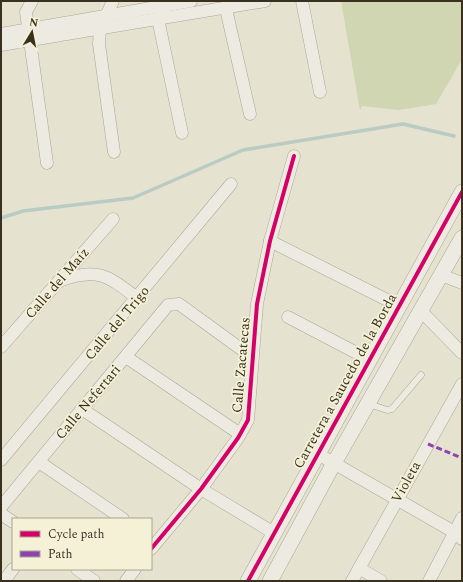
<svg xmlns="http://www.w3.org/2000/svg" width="463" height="582" font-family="Spectral,serif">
<rect width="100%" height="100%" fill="#e5e2cf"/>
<path fill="#d0d5b2" d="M341 1H462V59L436 104 399 110 362 106 360 110Z"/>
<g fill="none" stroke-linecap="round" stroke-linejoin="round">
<path stroke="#bacbc3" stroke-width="3.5" d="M1 218 23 211 133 198 243 150 403 124 454 136"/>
<defs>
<path id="service" d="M369 404 387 410 392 409 421 375"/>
<g id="minor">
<path d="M32 1 26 12 47 163"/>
<path d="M113 1 100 29 99 44 114 152"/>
<path d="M302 1 320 92"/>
<path d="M228 2 226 9 250 114"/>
<path d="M161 13 158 19 182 133"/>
<path d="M1 34 191 1"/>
<path d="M1 45 265 1"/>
<path d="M270 241 399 306"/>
<path d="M441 275 462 283"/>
<path d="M59 281C97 267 107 275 137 298"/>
<path d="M420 310 462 353"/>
<path d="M288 317 370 360"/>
<path d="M1 347 113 219"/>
<path d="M126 357 240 434"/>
<path d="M82 409 201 489 274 533"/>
<path d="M318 454 454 532 462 539"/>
<path d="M1 460 231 184"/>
<path d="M39 462 123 519"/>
<path d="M1 507 168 305 179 304 252 357"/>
<path d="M1 514 13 522"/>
<path d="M151 549 201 489 238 438 248 420 257 304 270 241 294 156"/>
<path d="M359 568 381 581"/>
<path d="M77 569 94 581"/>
<path d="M4 581 13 569"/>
<path d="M126 581 135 569"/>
<path d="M352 581 462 384"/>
<path d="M429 581 462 518"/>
</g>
<g id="tertiary">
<path d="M248 581 462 192"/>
<path d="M270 581 334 463 462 238"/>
</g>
</defs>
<use href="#service" stroke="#aaa698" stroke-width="7"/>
<use href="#minor" stroke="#aaa698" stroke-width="13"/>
<use href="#tertiary" stroke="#aaa698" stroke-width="16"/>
<use href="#service" stroke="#edebe1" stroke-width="6"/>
<use href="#minor" stroke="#edebe1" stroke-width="12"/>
<use href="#tertiary" stroke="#edebe1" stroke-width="15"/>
<path stroke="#8e44ad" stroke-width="3" stroke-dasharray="6 3" stroke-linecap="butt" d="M428 444 462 458"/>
<defs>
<g id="cycleway">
<path d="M151 549 201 489 238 438 248 420 257 304 270 241 294 156"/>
<path d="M248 581 462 192"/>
</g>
</defs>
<use href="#cycleway" stroke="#f5f1d6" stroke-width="6"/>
<use href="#cycleway" stroke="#d6006c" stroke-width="4"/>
</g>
<g text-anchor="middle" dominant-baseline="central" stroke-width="3.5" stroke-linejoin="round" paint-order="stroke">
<g font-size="14" fill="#393020" stroke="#f5f1d6">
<text transform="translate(57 283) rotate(-49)">Calle del Maíz</text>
<text transform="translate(117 323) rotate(-50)">Calle del Trigo</text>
<text transform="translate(241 365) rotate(-85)">Calle Zacatecas</text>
<text transform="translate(345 381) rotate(-61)">Carretera a Saucedo de la Borda</text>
<text transform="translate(88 402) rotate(-50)">Calle Nefertari</text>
<text transform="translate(406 482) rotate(-61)">Violeta</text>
</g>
</g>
<rect width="463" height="582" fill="none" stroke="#393020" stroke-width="4"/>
<rect x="12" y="518" width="140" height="52" fill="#f5f1d6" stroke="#aaa48d"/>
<rect x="20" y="531" width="20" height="6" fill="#d6006c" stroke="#aaa48d"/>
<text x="48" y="538" font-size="12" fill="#393020">Cycle path</text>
<rect x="20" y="551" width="20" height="6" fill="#8e44ad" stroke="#aaa48d"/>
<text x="48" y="558" font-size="12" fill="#393020">Path</text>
<g transform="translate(32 32) rotate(10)" stroke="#f5f1d6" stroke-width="3" paint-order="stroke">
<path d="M0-3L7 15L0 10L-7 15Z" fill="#393020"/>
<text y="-6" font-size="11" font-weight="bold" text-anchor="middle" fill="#393020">N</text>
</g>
</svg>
